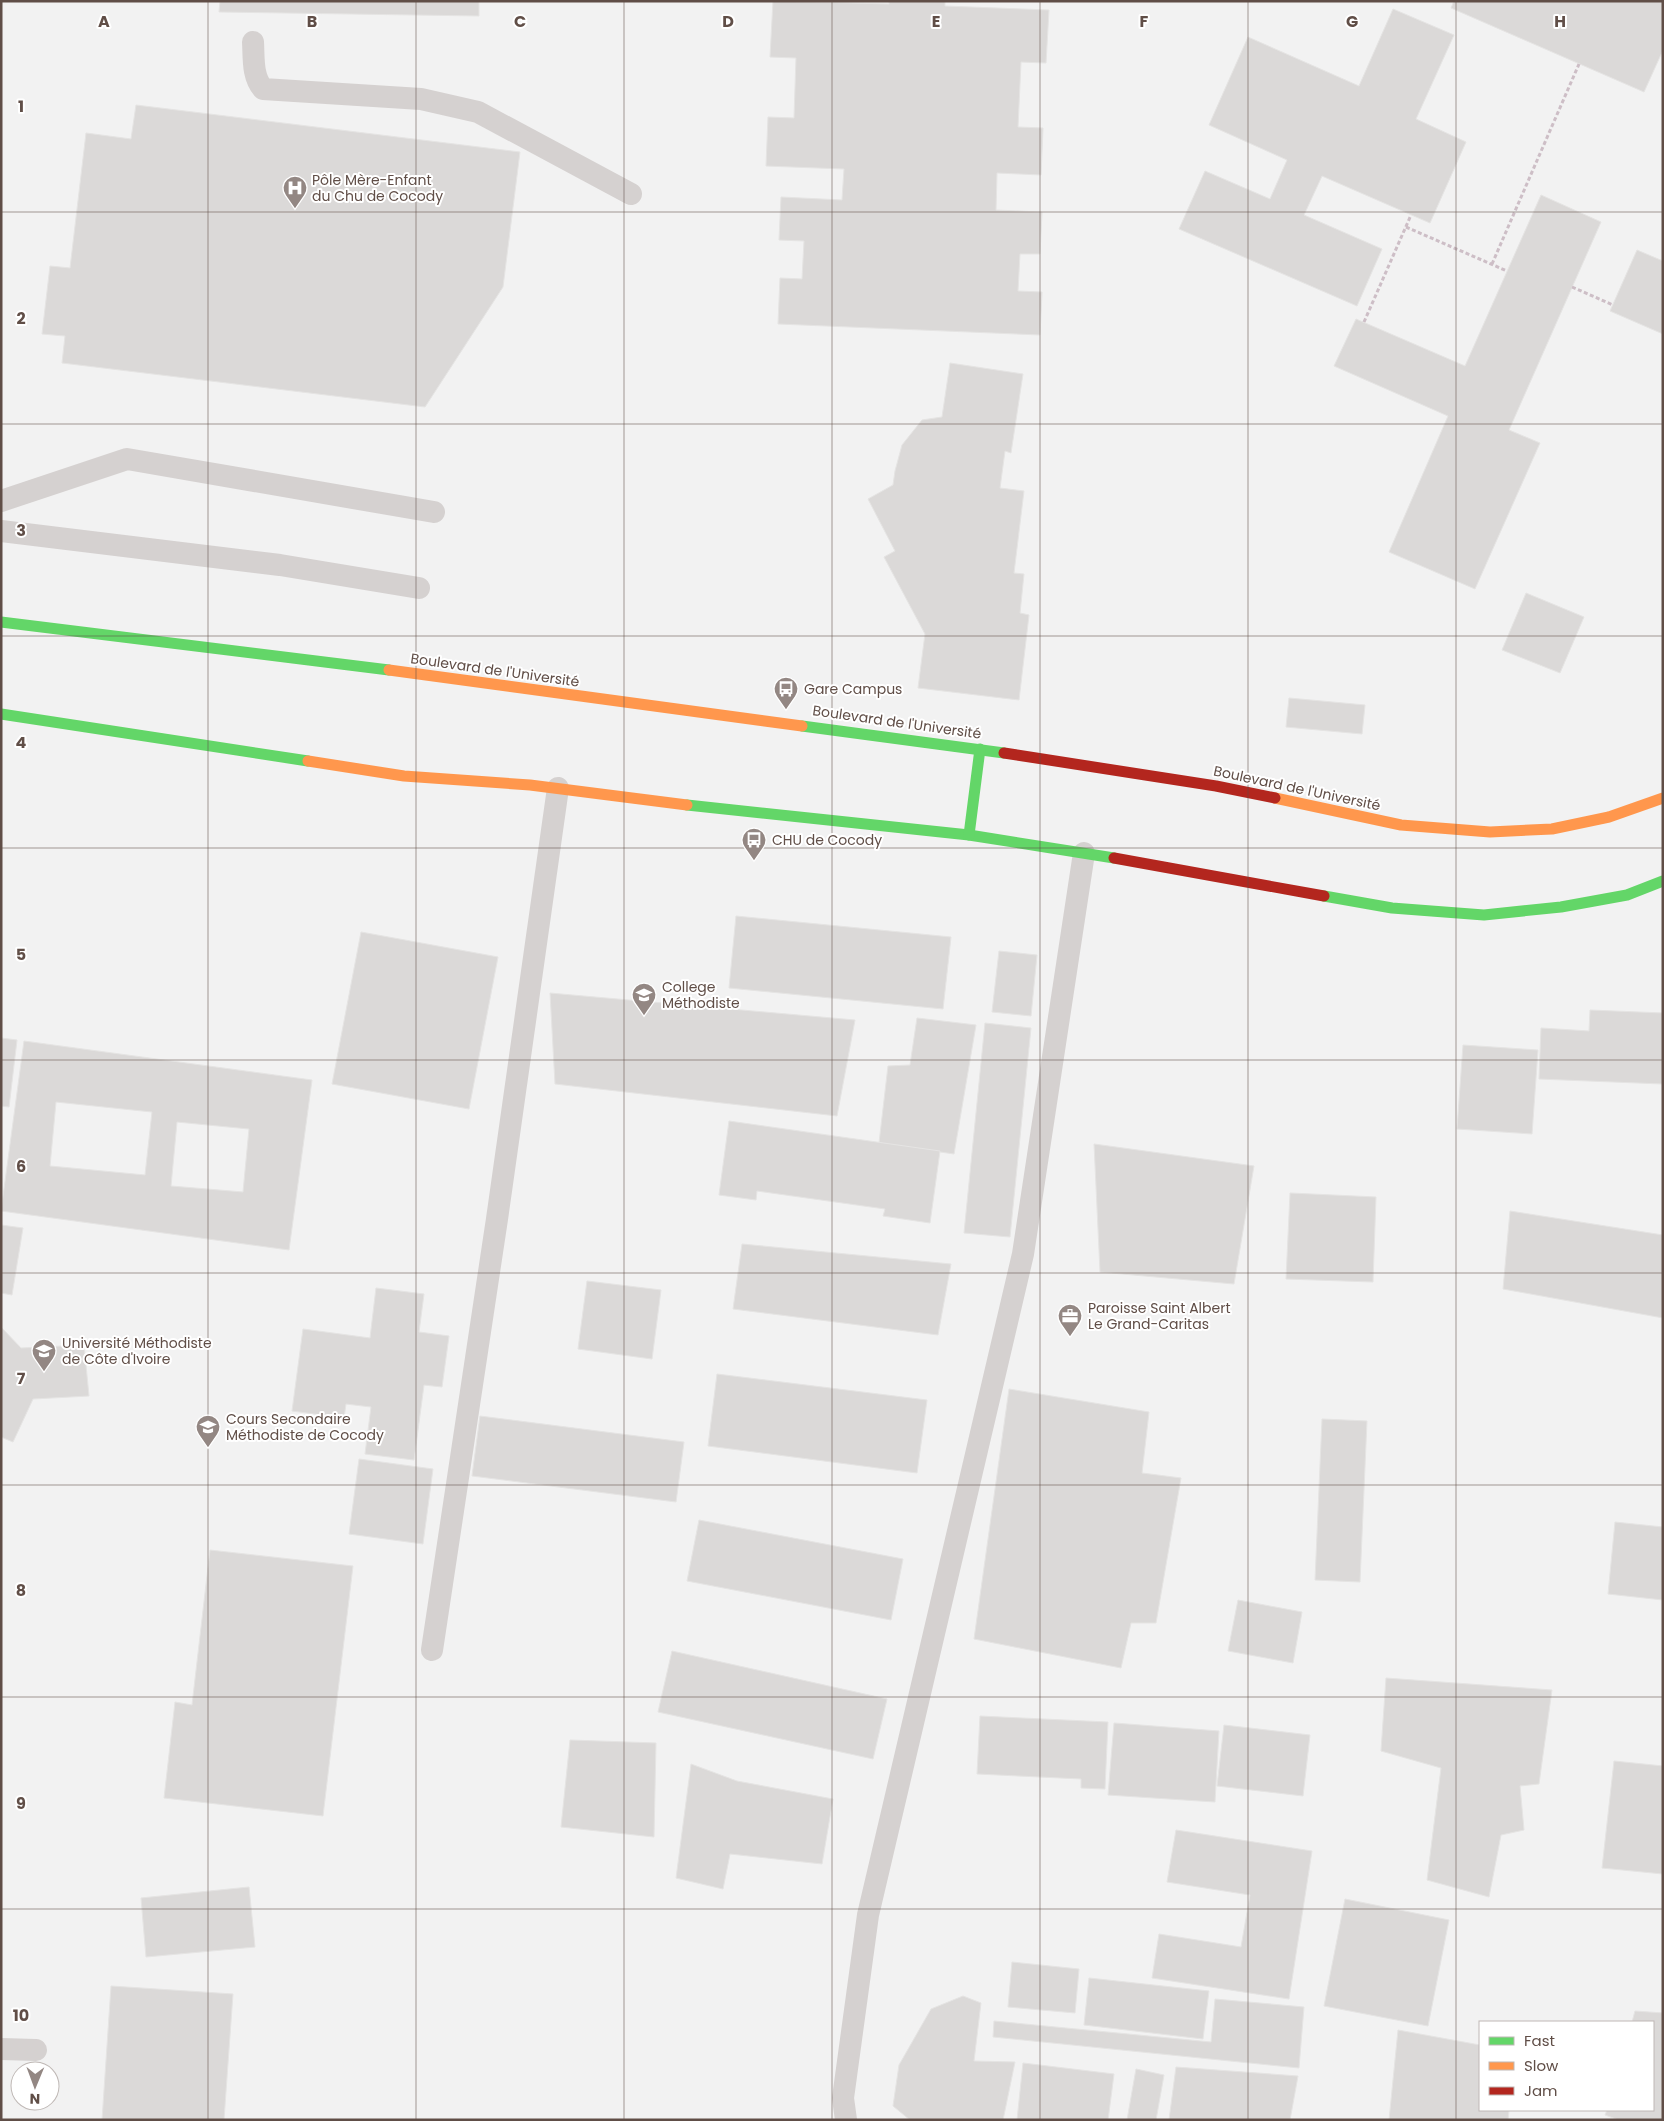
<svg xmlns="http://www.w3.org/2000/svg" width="1664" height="2121" font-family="Poppins,sans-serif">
<rect width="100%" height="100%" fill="#f2f2f2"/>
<g fill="#dbd9d8" stroke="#e5e4e3" fill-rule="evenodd">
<path d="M220 1H479V16L219 12Z"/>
<path d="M773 1 889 4V1H945V6L1049 10 1046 63 1021 62 1018 127 1043 128 1041 175 997 173 996 210 1042 212 1040 254H1020L1018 291 1042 292 1040 335 778 324 780 278 802 279 804 241 779 240 781 197 842 200 844 169 766 166 768 117 794 118 796 58 770 57Z"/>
<path d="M1454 1H1663V50L1644 92 1451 8Z"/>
<path d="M1393 9 1454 35 1416 119 1466 142 1430 223 1322 176 1304 215 1382 249 1357 306 1179 229 1205 171 1270 199 1287 160 1209 125 1248 37 1359 86Z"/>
<path d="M136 105 520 152 503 287 425 407 62 363 65 336 42 334 50 266 70 268 86 133 131 139Z"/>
<path d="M1541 195 1601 222 1509 430 1540 443 1475 589 1389 552 1448 416 1334 366 1356 319 1465 366Z"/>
<path d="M1637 250 1663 261V334L1610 311Z"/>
<path d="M950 363 1023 374 1011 453 1005 451 1000 488 1024 491 1014 573 1024 574 1020 613 1029 615 1019 700 918 688 925 634 884 557 895 551 868 499 893 485 895 471 902 445 922 420 942 417Z"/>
<path d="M1526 593 1584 617 1560 673 1502 650Z"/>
<path d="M1289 698 1365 705 1362 734 1286 727Z"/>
<path d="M736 916 951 937 943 1009 729 988Z"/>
<path d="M361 932 498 957 469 1109 332 1084Z"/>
<path d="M999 951 1037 955 1031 1016 992 1012Z"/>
<path d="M550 993 855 1020 837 1116 555 1084Z"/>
<path d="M1590 1010 1663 1013V1084L1539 1079 1541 1028 1589 1031Z"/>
<path d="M917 1018 976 1025 954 1154 879 1143 888 1066 910 1065Z"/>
<path d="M985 1023 1031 1028 1010 1237 964 1233Z"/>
<path d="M1 1038 17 1040 9 1107 1 1106Z"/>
<path d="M24 1041 312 1080 289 1250 1 1211ZM56 1102 152 1112 145 1175 50 1166ZM177 1122 249 1129 243 1192 171 1186Z"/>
<path d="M1463 1045 1538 1050 1532 1134 1457 1129Z"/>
<path d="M729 1121 940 1151 930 1223 883 1216 885 1209 757 1191 756 1200 719 1195Z"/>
<path d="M1094 1144 1254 1166 1234 1284 1100 1272Z"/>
<path d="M1290 1193 1376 1197 1373 1282 1286 1279Z"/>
<path d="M1510 1211 1663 1235V1318L1503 1289Z"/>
<path d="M1 1225 23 1228 12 1295 1 1293Z"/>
<path d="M742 1244 951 1264 938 1335 733 1309Z"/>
<path d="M587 1281 661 1290 652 1359 578 1349Z"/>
<path d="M376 1288 424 1294 419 1332 449 1336 442 1387 424 1385 414 1460 365 1454 371 1407 346 1404 344 1418 292 1411 303 1329 370 1338Z"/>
<path d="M1 1327 21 1348 84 1345 89 1396 33 1399 13 1442 1 1437Z"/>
<path d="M717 1374 927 1400 917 1473 708 1446Z"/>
<path d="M1009 1389 1149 1412 1142 1473 1181 1478 1156 1623H1131L1121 1668 974 1639Z"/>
<path d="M480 1416 684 1442 676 1502 472 1476Z"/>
<path d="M1322 1419 1367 1421 1360 1582 1315 1580Z"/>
<path d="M359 1459 433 1469 423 1544 349 1534Z"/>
<path d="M699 1520 903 1559 891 1620 687 1581Z"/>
<path d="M1615 1522 1663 1527V1600L1608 1594Z"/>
<path d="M210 1550 353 1566 323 1816 164 1798 175 1702 192 1705Z"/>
<path d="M1238 1600 1302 1612 1293 1663 1228 1651Z"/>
<path d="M672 1651 887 1699 873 1759 658 1712Z"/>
<path d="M1386 1678 1552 1690 1539 1784 1520 1786 1524 1830 1501 1835 1489 1897 1427 1880 1441 1768 1381 1751Z"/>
<path d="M980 1716 1108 1722 1105 1789 1081 1788V1779L977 1774Z"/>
<path d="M1114 1723 1219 1731 1215 1802 1108 1795Z"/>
<path d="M1224 1725 1310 1735 1303 1796 1217 1786Z"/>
<path d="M570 1740 656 1743 654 1837 561 1827Z"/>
<path d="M1614 1761 1663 1766V1874L1602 1868Z"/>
<path d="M691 1764 737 1781 833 1799 822 1864 730 1854 723 1889 676 1878Z"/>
<path d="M1176 1830 1312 1851 1289 1999 1152 1978 1159 1934 1241 1947 1250 1895 1167 1882Z"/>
<path d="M249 1887 255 1947 146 1957 141 1898Z"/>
<path d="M1345 1899 1449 1920 1428 2026 1324 2006Z"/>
<path d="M1012 1962 1079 1969 1075 2013 1008 2007Z"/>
<path d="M1089 1978 1209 1991 1203 2039 1084 2025Z"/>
<path d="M111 1986 233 1994 224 2120H102Z"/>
<path d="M963 1996 981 2003 974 2061 1015 2062 1003 2120H910L893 2106 899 2065 931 2009Z"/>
<path d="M1215 1999 1304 2007 1299 2068 993 2037 994 2021 1211 2042Z"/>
<path d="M1635 2011 1663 2013V2120H1619L1605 2115 1607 2110H1653V2022H1632Z"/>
<path d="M1398 2030 1480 2045V2110H1509L1508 2120H1389Z"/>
<path d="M1023 2063 1114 2074 1108 2120H1017Z"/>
<path d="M1176 2067 1298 2076 1290 2120H1169Z"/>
<path d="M1136 2069 1164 2075 1156 2120H1127Z"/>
</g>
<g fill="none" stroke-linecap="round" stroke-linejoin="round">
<g stroke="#cdbec6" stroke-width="3" stroke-dasharray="4 2.5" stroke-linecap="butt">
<path d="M1406 227 1507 271"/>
<path d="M1492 264 1579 64"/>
<path d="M1572 287 1613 305"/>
<path d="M1364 322 1411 215"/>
</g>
<g stroke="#d5d1d0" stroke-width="22">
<path d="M253 42C254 58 252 76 263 89L421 99 478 112 631 194"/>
<path d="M1 501 127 459 434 512"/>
<path d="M1 531 280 565 419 588"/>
<path d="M432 1650 497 1219 558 788"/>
<path d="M1 2049 36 2050"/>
<path d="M846 2120 843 2098 868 1915 1023 1254 1084 853"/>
</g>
<g stroke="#63d668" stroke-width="11">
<path d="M1 622 389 670"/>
<path d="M1 714 308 761"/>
<path d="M802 726 1004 753"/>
<path d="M687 805 969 835 1114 858"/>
<path d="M969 835 980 749"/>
<path d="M1324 896 1392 908 1484 915 1561 907 1627 895 1663 881"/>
</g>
<g stroke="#ff974d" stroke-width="11">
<path d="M389 670 802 726"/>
<path d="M308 761 404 776 530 785 687 805"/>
<path d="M1275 798 1401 825 1490 832 1552 829 1609 817 1663 798"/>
</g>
<g stroke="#b3261e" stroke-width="11">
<path d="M1004 753 1216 786 1275 798"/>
<path d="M1114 858 1324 896"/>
</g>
</g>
<path fill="none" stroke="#604e47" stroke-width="1" stroke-opacity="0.55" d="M208 1V2120M416 1V2120M624 1V2120M832 1V2120M1040 1V2120M1248 1V2120M1456 1V2120M1 212H1663M1 424H1663M1 636H1663M1 848H1663M1 1060H1663M1 1273H1663M1 1485H1663M1 1697H1663M1 1909H1663"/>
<defs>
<symbol id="hospital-pin" viewBox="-11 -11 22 30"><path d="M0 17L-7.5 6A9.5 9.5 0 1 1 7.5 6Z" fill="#938783" stroke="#fff"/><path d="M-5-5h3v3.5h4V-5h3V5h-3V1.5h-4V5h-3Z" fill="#fff"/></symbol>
<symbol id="bus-pin" viewBox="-11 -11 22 30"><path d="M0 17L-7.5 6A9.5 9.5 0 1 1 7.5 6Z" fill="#938783" stroke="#fff"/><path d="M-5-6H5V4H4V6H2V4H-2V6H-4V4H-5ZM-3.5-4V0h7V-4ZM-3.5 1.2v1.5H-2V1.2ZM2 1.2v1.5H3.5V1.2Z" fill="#fff"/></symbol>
<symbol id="school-pin" viewBox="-11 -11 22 30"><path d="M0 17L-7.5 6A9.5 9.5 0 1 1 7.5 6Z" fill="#938783" stroke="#fff"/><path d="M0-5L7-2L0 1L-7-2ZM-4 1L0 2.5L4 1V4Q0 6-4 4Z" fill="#fff"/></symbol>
<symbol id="office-pin" viewBox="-11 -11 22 30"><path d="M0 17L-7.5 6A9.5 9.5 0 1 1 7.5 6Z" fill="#938783" stroke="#fff"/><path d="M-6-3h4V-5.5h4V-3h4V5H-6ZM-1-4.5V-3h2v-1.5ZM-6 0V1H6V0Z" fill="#fff"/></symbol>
<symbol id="university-pin" viewBox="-11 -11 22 30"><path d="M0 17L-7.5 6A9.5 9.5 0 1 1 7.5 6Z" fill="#938783" stroke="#fff"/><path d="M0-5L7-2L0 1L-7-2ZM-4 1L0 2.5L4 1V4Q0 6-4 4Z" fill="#fff"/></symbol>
</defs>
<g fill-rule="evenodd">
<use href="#hospital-pin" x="281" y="174" width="28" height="38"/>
<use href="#bus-pin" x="772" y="675" width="28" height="38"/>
<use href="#bus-pin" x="740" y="826" width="28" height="38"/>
<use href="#school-pin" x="630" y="981" width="28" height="38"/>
<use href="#office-pin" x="1056" y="1302" width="28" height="38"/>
<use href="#university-pin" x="30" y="1337" width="28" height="38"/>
<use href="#school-pin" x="194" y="1413" width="28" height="38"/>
</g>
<g text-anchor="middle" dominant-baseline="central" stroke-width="4" stroke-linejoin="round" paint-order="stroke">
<g font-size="14" fill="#604e47" stroke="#fff" text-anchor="start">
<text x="312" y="180">Pôle Mère-Enfant<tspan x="312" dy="16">du Chu de Cocody</tspan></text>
<text x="804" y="689">Gare Campus</text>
<text x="772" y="840">CHU de Cocody</text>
<text x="662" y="987">College<tspan x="662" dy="16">Méthodiste</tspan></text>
<text x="1088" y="1308">Paroisse Saint Albert<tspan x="1088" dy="16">Le Grand-Caritas</tspan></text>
<text x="62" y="1343">Université Méthodiste<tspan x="62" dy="16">de Côte d'Ivoire</tspan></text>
<text x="226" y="1419">Cours Secondaire<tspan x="226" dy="16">Méthodiste de Cocody</tspan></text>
</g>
<g font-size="14" fill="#604e47" stroke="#fff">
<text transform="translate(495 670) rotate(8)">Boulevard de l'Université</text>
<text transform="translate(897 722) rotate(8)">Boulevard de l'Université</text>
<text transform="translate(1297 788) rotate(12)">Boulevard de l'Université</text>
</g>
</g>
<g font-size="16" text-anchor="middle" font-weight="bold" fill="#604e47" stroke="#fff" stroke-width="4" stroke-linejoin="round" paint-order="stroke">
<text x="104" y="27">A</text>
<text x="312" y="27">B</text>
<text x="520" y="27">C</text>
<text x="728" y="27">D</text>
<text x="936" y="27">E</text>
<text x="1144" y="27">F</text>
<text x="1352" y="27">G</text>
<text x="1560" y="27">H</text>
<text x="21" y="112">1</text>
<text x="21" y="324">2</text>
<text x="21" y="536">3</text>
<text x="21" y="748">4</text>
<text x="21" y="960">5</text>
<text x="21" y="1172">6</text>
<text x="21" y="1384">7</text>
<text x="21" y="1596">8</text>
<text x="21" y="1809">9</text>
<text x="21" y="2021">10</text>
</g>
<rect width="1664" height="2121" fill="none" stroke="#604e47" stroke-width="5"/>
<rect x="1479" y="2021" width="175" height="90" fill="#ffffff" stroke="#bfb8b5"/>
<rect x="1489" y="2037" width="25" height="8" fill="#63d668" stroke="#bfb8b5"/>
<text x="1524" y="2046" font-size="15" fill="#604e47">Fast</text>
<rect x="1489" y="2062" width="25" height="8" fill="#ff974d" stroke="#bfb8b5"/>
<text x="1524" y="2071" font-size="15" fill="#604e47">Slow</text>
<rect x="1489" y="2087" width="25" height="8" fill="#b3261e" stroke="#bfb8b5"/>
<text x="1524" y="2096" font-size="15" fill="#604e47">Jam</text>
<g transform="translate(35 2086) rotate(181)"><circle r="24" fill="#ffffff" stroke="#bfb8b5"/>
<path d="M0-4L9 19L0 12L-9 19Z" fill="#938783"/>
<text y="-8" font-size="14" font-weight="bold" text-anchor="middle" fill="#604e47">N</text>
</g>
</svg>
